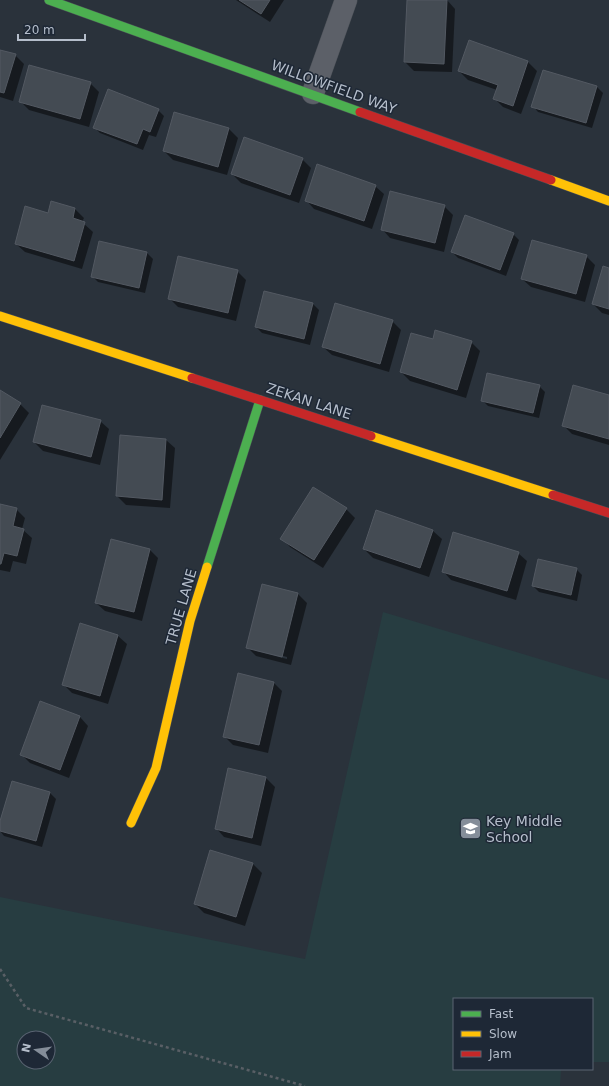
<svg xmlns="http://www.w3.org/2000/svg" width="609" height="1086" font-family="'DejaVu Sans',sans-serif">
<rect width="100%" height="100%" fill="#2a323b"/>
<path fill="#273d41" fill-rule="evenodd" d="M383 612 609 680V1062H592V999H454V1069H561L560 1086H0V897L305 959ZM24 1038H48V1062H24Z"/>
<g fill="#0007" fill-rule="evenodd">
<path d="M236 0H284L270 22Z"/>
<path d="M408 0H447L455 9 452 72 414 71 405 62Z"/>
<path d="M470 41 528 62 537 71 521 114 503 107 494 98 497 90 468 80 459 71Z"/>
<path d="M0 51 15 55 24 64 13 101 0 97Z"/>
<path d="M90 83 99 92 89 127 29 110 20 101Z"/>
<path d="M597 87 603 93 592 128 538 112 533 106Z"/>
<path d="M158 110 164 116 156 137 149 135 143 150 100 133 94 127Z"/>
<path d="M229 129 238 138 227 175 173 160 164 151Z"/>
<path d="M302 159 311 168 299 203 241 183 232 174Z"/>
<path d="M375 186 384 194 372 229 314 209 306 200Z"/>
<path d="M444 206 453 215 444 252 390 238 382 229Z"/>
<path d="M75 209 84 218 82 222 93 232 82 269 25 252 16 244 49 214Z"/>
<path d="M513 234 519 240 506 276 458 258 452 252Z"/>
<path d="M147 253 153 259 145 293 98 282 92 276Z"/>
<path d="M586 256 595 265 585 302 531 287 522 279Z"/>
<path d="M609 269V315L602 313 593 304Z"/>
<path d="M237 271 246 280 236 321 178 307 169 298Z"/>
<path d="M313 304 319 310 310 345 262 333 256 327Z"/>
<path d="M392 321 401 330 389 372 332 355 323 347Z"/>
<path d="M433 340 471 342 480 351 466 398 410 381 401 372Z"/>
<path d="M539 386 545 392 539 418 488 406 482 400Z"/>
<path d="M0 391 20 404 29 413 0 460Z"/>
<path d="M609 396V445L572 434 563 425Z"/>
<path d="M100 421 109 429 100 465 43 451 34 442Z"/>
<path d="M166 440 175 448 170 508 126 505 117 496Z"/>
<path d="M0 505 16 509 25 518 22 529 32 538 26 564 13 561 10 572 0 570Z"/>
<path d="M346 509 355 518 323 568 290 547 282 538Z"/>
<path d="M377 511 433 531 442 539 429 577 373 558 364 549Z"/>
<path d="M149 549 158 558 142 621 105 611 96 603Z"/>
<path d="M518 553 527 561 516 600 451 580 443 571Z"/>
<path d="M576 569 582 575 577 601 539 592 533 586Z"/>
<path d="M298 594 307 603 291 665 256 656 248 648ZM256 649 287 657V659L256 651Z"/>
<path d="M118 636 127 644 108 704 72 693 63 684Z"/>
<path d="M273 682 282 691 268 753 233 745 224 736Z"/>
<path d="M80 717 88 726 69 778 30 763 21 754Z"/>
<path d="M229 770 266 778 275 787 261 846 224 837 216 828Z"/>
<path d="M50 793 56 799 42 847 4 836 0 831V824Z"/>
<path d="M211 851 253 864 262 873 245 926 204 913 195 904Z"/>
</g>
<g fill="#444b53" stroke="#535962">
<path d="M239 0H270L261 14Z"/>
<path d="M407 0H447L444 64 404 62Z"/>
<path d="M469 40 528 61 513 106 493 99 498 85 458 71Z"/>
<path d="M0 50 16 54 4 93 0 92Z"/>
<path d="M29 65 91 82 80 119 19 102Z"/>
<path d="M543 70 597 86 586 123 531 107Z"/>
<path d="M108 89 159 109 150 132 143 129 137 144 93 128Z"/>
<path d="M174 112 229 128 218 167 163 151Z"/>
<path d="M244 137 303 158 290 195 231 174Z"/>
<path d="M317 164 376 185 364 221 305 201Z"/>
<path d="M390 191 445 205 435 243 381 230Z"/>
<path d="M51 201 75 208 73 218 85 222 74 261 15 244 25 206 48 213Z"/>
<path d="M465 215 514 233 500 270 451 252Z"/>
<path d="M532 240 587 255 576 294 521 279Z"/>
<path d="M99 241 147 252 139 288 91 277Z"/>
<path d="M178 256 238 270 228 313 168 299Z"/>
<path d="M603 266 609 268V309L592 304Z"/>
<path d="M264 291 313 303 304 339 255 327Z"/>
<path d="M335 303 393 320 380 364 322 347Z"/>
<path d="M435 330 472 341 457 390 400 372 411 333 433 339Z"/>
<path d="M487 373 540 385 533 413 481 401Z"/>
<path d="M573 385 609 395V439L562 426Z"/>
<path d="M0 390 21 403 0 438Z"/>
<path d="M42 405 101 420 91 457 33 442Z"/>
<path d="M120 435 166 439 162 500 116 496Z"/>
<path d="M313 487 347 508 314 560 280 539Z"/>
<path d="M0 504 17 508 13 526 24 529 17 556 4 553 1 564H0Z"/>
<path d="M376 510 433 530 420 568 363 549Z"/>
<path d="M453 532 519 552 507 591 442 572Z"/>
<path d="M111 539 150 549 134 612 95 603Z"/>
<path d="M538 559 577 568 571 595 532 586Z"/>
<path d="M262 584 298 593 282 657 246 648Z"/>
<path d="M80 623 118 635 100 696 62 685Z"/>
<path d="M238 673 274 682 259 745 223 737Z"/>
<path d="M40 701 80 716 60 770 20 755Z"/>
<path d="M228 768 266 777 252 838 215 829Z"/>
<path d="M12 781 50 792 36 841 0 831V821Z"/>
<path d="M210 850 253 863 236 917 194 904Z"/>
</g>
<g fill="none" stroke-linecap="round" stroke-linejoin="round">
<defs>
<path id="street" d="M313 93 346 0"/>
<g id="fast">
<path d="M49 0 360 112"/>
<path d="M207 567 260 400"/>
</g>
<g id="slow">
<path d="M551 180 609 201"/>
<path d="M0 316 192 378"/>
<path d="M371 436 553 495"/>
<path d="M131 823 156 768 190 621 207 567"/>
</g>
<g id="jam">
<path d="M360 112 551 180"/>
<path d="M192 378 371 436"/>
<path d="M553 495 609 513"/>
</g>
</defs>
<use href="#street" stroke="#494e55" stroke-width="23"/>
<use href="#fast" stroke="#494e55" stroke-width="10"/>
<use href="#slow" stroke="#494e55" stroke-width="10"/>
<use href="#jam" stroke="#494e55" stroke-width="10"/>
<path stroke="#595f65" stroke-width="2.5" stroke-dasharray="3 3" stroke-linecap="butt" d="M0 969 26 1008 305 1086"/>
<use href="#street" stroke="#5c6068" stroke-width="22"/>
<use href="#fast" stroke="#4caf50" stroke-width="9"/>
<use href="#slow" stroke="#ffc107" stroke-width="9"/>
<use href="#jam" stroke="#c62828" stroke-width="9"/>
</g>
<defs>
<symbol id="school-square" viewBox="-11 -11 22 22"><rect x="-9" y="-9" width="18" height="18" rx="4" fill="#848d99" stroke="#1e2836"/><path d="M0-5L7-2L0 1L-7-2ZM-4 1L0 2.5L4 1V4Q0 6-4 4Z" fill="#fff"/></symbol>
</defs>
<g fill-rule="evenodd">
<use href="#school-square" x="458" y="816" width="25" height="25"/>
</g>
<g text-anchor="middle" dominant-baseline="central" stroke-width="3" stroke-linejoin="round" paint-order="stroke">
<g font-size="14" fill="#b5becb" stroke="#1e2836">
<text transform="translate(334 87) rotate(20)">WILLOWFIELD WAY</text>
<text transform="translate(309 401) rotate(18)">ZEKAN LANE</text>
<text transform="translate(181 607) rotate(-74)">TRUE LANE</text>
</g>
<g font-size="14" fill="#b5becb" stroke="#1e2836" text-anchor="start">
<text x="486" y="821">Key Middle<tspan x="486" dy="16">School</tspan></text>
</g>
</g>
<rect x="453" y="998" width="140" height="72" fill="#1e2836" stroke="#5a6472"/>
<rect x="461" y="1011" width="20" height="6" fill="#4caf50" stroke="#5a6472"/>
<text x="489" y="1018" font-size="12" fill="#b5becb">Fast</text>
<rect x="461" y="1031" width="20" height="6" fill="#ffc107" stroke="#5a6472"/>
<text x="489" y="1038" font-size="12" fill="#b5becb">Slow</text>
<rect x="461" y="1051" width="20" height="6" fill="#c62828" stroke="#5a6472"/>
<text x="489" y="1058" font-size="12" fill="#b5becb">Jam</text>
<g transform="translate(36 1050) rotate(283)"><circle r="19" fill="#1e2836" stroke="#5a6472"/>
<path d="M0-3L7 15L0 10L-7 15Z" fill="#848d99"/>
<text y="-6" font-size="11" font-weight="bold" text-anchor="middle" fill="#b5becb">N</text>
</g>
<path d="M18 34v6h67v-6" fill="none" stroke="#b5becb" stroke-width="2"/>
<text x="24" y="34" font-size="12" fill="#b5becb" stroke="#1e2836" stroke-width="3" paint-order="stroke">20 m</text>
</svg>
